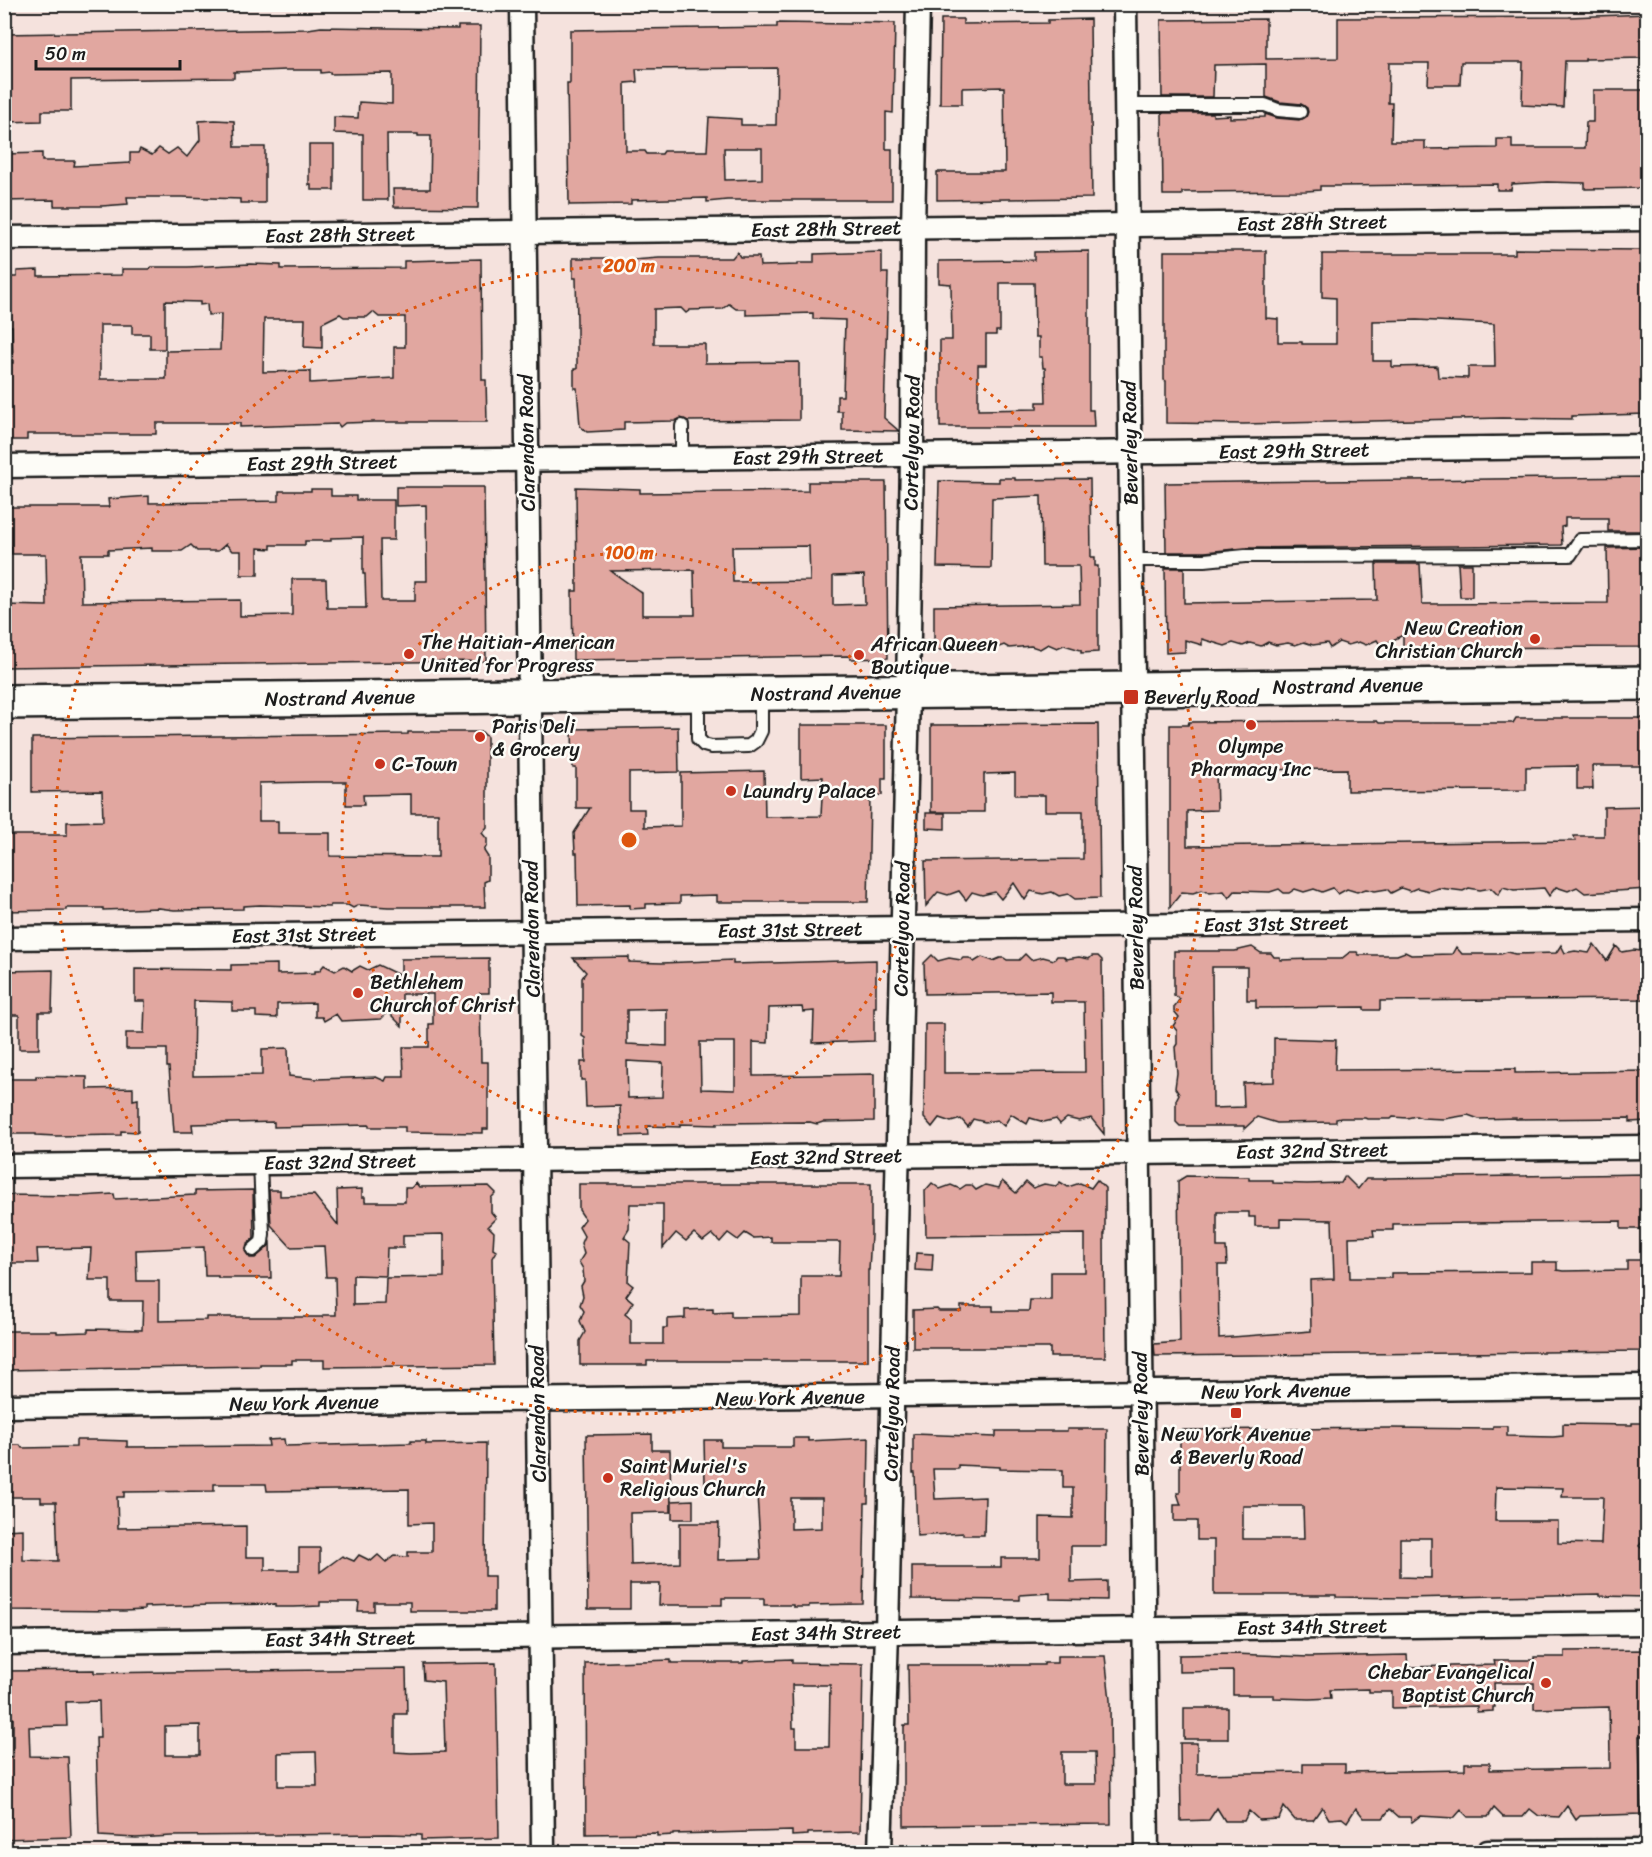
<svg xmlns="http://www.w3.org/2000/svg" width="1652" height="1857" font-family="Sriracha,sans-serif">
<rect width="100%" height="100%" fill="#f5e2dd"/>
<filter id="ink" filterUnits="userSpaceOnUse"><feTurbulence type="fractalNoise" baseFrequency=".0167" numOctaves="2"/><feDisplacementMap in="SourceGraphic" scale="12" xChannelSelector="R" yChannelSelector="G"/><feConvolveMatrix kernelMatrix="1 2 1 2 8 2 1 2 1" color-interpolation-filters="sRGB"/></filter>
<g filter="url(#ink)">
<g fill="#e1a7a0" stroke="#1c1c1c" stroke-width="1.5" fill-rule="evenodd">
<path d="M1647 14V58L1585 59V61H1565L1563 107 1522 105 1523 62H1461L1460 85H1428L1429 63H1389L1388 103H1392L1391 141H1425V149L1497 148V139H1512V148H1585L1586 122H1593V90H1647V188L1585 189V183L1547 182 1512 184 1511 190H1497V184L1339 186H1320V190L1306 191 1182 192V195H1163L1162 113H1213V116L1230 115V118L1265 117V114L1277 118 1299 120 1306 117 1308 112 1307 108 1301 104 1280 102 1266 97V64L1214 65 1213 97H1162L1161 20 1266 19V59L1338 58V18L1569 17Z"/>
<path d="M941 19H963V24L1048 23V20L1090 19 1092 198 937 200V172H1005L1004 87 962 88V104H940Z"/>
<path d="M851 22 895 23 893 113 886 112V149H892V200H727L707 202V198L631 200V204L569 205 567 83H570V30L777 27V23L851 24ZM777 68 776 125H741V119L709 117 707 151H664L662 154H647L645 151H626L625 83 637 82 636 69ZM724 148H762V179L725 180Z"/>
<path d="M458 26H480L478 208 394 207 393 189H430L431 136H418V134H387L388 200H363V134L334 133V117L358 118 359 102 392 104V73L330 74V72L321 73V70H286L234 72V78L71 80V111H42V121L4 122V34L308 29 321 27 458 29Z"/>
<path d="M215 120 234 121 235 147H265V203H240V199L182 197H127L128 204 102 206H54V200L4 201V154L42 153V161H75L74 166 130 163V153H138L140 149 152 155 159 148 168 154 177 148 187 157 200 140 199 121Z"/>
<path d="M309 145H334V190H311V185H309Z"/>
<path d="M1515 249 1647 250V414L1572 416V419L1502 418 1243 424 1166 423V381L1164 380V251H1266V318L1278 319V342H1302V344H1336V298L1322 297V254H1515ZM1417 320 1494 324 1495 367H1468V378L1438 377 1437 366 1392 367V361H1373V321Z"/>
<path d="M1089 251V410H1093L1094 427H940V340H952L951 284 939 283V261L1034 260V252ZM1000 283H1034L1035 337H1039V357H1042L1043 368H1045L1046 402H1037V409L978 410V365H986V335H996V331H1000Z"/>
<path d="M737 252 740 257H759L760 266 798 265V263H814V254L882 252V273H888L884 418 899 431 842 430V411H837V396H843L845 320 813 319V313L746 315V309H736L729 304 722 309 690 310 686 313 681 308 654 309V344H705V363L799 362V420L688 421 681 418 675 421 624 422V430L587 432 580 426 577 388H574V369H577V321L576 278H573V258H608V262L659 258H732Z"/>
<path d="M481 259 482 380H486L487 422H374L345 423 340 427 338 424 240 427V423H156V434H27V440H4V362L13 363 12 326H4V277H17V271L38 270V276L122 275V269H150L151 267H188L250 264 281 265V269L404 268V261ZM165 301 200 302V305L207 304 208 315 221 314 220 350 166 351V379H100V325H132V334H150V349H165ZM373 312 379 317H405V347H394V378L310 383V371L263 372 264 319H305L304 347 322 348V323L340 314 344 317H367Z"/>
<path d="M1647 477V531H1608V518H1565V526L1561 527 1562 545 1245 548 1205 552H1166L1165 483Z"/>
<path d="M999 478H1015V480L1090 479 1091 557H1095V566H1098V652L1081 653V650L1064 645 1057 648 1048 644 1040 649 1031 646 1009 648 1004 645 994 649 983 646 976 649 969 646 958 649 949 647 943 650H934V606L1080 604 1079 566H1042L1041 496 992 498 991 568 937 567 939 481 999 482Z"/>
<path d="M808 482H886L888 658 850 659 849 656 573 660 572 591H577L576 487 640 489V493L808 491ZM809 546 810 581 733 582 732 547ZM694 570 695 615H642V593L611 571ZM864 575 865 604 833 605V576Z"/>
<path d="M396 487H484L486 661 4 667V605L47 606 46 554H12V547H4V507H109L108 499 149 496V503L279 501V491H311V489H331V496H356V500H394V540H380L381 601H415V581H427L426 505 396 506ZM363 537V574H365L366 608H327L326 579H292V615L240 616V600L82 602 81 554H108V550L152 548V551H182L191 545 197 551H218L226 544 232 551H241V575H258V548L271 549V545H305V541H331V538Z"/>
<path d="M1647 547V647L1403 648V635L1381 646 1377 640 1366 645 1359 642 1348 645 1339 642 1330 648 1327 643 1313 645 1304 642 1295 645 1288 643 1276 645 1268 642 1261 646 1250 643 1243 646 1233 643 1225 646 1202 639V645L1185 640V652L1166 653 1165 568H1184V603L1377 600 1376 564H1420L1422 604 1608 603 1607 548Z"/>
<path d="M1458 564H1472V597H1460Z"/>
<path d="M1516 718H1647V766H1592L1593 789H1577V766L1526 767V790L1347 791V769L1216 770 1217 810 1187 811V846L1575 841 1574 836H1604V807L1647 806V889L1585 893 1577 887 1568 891 1556 887 1549 896 1544 888 1514 890 1503 887 1498 895 1491 888 1480 890 1469 888 1463 891 1439 888 1429 891 1417 888 1410 891 1401 888 1391 893 1387 889 1375 891 1366 889 1357 892 1347 889 1338 894 1333 888 1322 892 1314 889 1304 892 1295 889 1289 893H1284L1279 889 1270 892 1235 891 1229 898 1224 891 1210 893 1202 890 1193 893 1182 892 1170 907V725H1188L1189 722 1320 721H1377L1379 723H1513Z"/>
<path d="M1098 724 1100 898 1075 899 1068 894 1059 896 1052 892 1043 894 1031 891 1025 900 1014 883 1001 899 995 892 982 895 972 892 966 900 959 891 948 895 938 892 926 906 925 861 1083 859V811H1045V795H1015V773L984 774V812H931V725Z"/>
<path d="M801 725H886V778H882V795L870 796 868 902H717V895L680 896V903L646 904V908L630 909V905L578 906 577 853H575L574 833 590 808H576V768H573L572 729 678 727 679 772 629 773V809H644V827L681 826V773L764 771 765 817 821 816 823 777 801 778Z"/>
<path d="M408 732H482L487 737V827L482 833 487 839V845L484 851 488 857V880L484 882 485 907H388L359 905 353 908 348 905H330V907L260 905 243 906V909L174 910 159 908 103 910V908H66V910L4 911V835H67V822L103 821 102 791 32 792V738L408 734ZM315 782H346V805H364L363 795 411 794V813H438V857L330 856V833H278V821H259V783Z"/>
<path d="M926 813H945V829L926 828Z"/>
<path d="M1594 944 1607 961 1616 946 1622 952 1634 950 1647 952V999L1380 1001V1010H1364V1007L1256 1008V1000H1247V967H1212L1213 1108 1244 1107 1243 1083 1274 1082V1038L1336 1040 1335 1070 1515 1069V1073L1647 1071V1121L1630 1122V1118L1516 1119V1118L1479 1119 1468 1115 1444 1119 1422 1118 1416 1116 1407 1118 1393 1117 1391 1119H1367L1365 1118H1341L1336 1119V1122L1277 1123 1257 1117 1244 1129V1126H1180L1176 1122V1100L1179 1094 1175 1088 1177 1073 1175 1047 1177 1044V1031L1173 1026 1179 1017 1174 1011V1007L1180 999 1174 995V951H1235L1252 947 1261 953H1271L1274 957H1280V960L1312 959H1341L1350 952H1357L1359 955H1397L1405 952 1411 955 1452 954 1456 947 1462 954H1501L1507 952 1515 954 1556 953 1561 945 1565 953 1575 951 1589 953Z"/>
<path d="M1025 954 1031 960 1043 957 1054 960 1057 956H1063L1066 959 1079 957 1089 959 1092 956H1098L1102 960 1104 1134 1091 1118 1079 1121 1067 1118 1060 1124 1056 1119 1044 1122 1030 1118 1027 1124 1011 1114 1004 1126 997 1120 985 1122 973 1119 968 1127 961 1119 951 1122 939 1118 932 1127 924 1118 925 1024H944V1073L1085 1072 1084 1002H1051V992L925 994 924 963 932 955 938 961 949 958 961 960 963 958H969L974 962 982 957 993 961 1000 958H1004L1007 960H1019Z"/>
<path d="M629 957V962L662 963 733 960V964L876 960V1007H874V1041L813 1043 814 1011 803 1012 802 1007 769 1008 768 1043 753 1042V1076L874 1074V1121L823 1122 817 1124 810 1122 717 1123V1125L680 1124V1127L647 1126 648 1135 621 1136 620 1106 586 1107 585 1080H581V1062H586L585 1038 582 1036V978L586 972 573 958ZM667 1009V1046L627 1044V1010ZM700 1042H735V1090L701 1089ZM627 1061 663 1063 662 1097 628 1098Z"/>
<path d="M489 958V993H480L481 1062H488V1129H483V1133L405 1132V1127H369V1125L274 1127V1122L192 1124 193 1132H174L169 1067H167V1049H126V1033H144L145 1001H135V969L231 970V965L277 964V974L315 973V971H319L324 965 335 971 344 966 352 971 360 966 368 970 378 965 401 976V959ZM402 994H433V1024H429V1047H403L404 1077H387L385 1081 376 1077 317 1079 289 1076 288 1048 262 1049V1075L193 1076 194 1001 232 1002V1011H256V1017L277 1018V1004L315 1003V1017H322L324 1021 336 1014 341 1021 381 1019 388 1012 402 1026Z"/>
<path d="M53 970 52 1012H39V1049H19V1015H4V971Z"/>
<path d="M36 1076 87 1077V1089L133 1088V1100L138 1099V1132L121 1131V1135L56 1136 36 1135V1134H4V1079H36Z"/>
<path d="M1647 1174V1229H1621V1221L1393 1224V1230H1373L1374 1236 1349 1237 1350 1278H1391V1273L1531 1272V1262H1557V1270L1563 1271 1627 1270V1260H1647V1351L1155 1356 1154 1344 1180 1342 1178 1181 1186 1176 1249 1177V1180H1273V1183L1307 1184 1341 1183 1345 1176 1358 1189 1366 1179H1386V1178ZM1217 1212H1249V1217H1255V1226H1280V1219L1332 1220 1334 1279 1310 1280 1311 1331 1219 1338 1218 1265H1227L1226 1247H1217Z"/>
<path d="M1097 1180 1105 1188V1234H1104L1105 1357H1050V1348H913V1310L937 1309 939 1311H961V1306H993V1311H1029L1030 1300H1051V1272H1085V1234L926 1236 925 1191 932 1183 940 1189 951 1185 960 1189 966 1185H971L976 1190 985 1185 999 1188 1002 1181 1016 1193 1026 1182 1033 1188 1044 1184 1056 1186 1060 1182 1068 1187 1080 1183 1091 1188Z"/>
<path d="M416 1183 419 1187 489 1186 496 1193 491 1198V1212L496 1218 488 1226 494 1232 493 1249 496 1251 492 1258 494 1365 324 1367V1360H292V1364H260V1366L4 1370V1331H57V1333L88 1332V1329L142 1330 143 1301H110V1280H89L91 1248 37 1249 38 1263H4V1195L80 1196 114 1194 115 1199 195 1195V1191L253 1190 254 1238 247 1244 245 1251 250 1258H255L267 1248 270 1243 271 1278H218V1276H205L204 1247 136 1250 137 1281H159V1321L206 1320V1317H323V1315H336L335 1277H326L324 1246 291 1247 271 1225 269 1190H280V1196L314 1195 338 1225 337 1190 362 1189V1197H365V1202H405V1188H411ZM444 1234V1277L386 1278 385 1304 353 1305V1275L386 1276 387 1248H403V1235Z"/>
<path d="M579 1184H871V1235L869 1270H868V1361H647V1365H580V1341L585 1332 580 1321 584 1311 580 1305 583 1296 581 1286 584 1281 583 1269 579 1262 584 1254 581 1243 584 1236 579 1227 585 1219 579 1210ZM630 1204H663V1248L676 1233 686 1241 694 1233 703 1241 712 1234 720 1242 728 1233 738 1240 745 1233 753 1238 771 1237V1242H840L839 1276H801V1316L731 1317V1312L713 1313V1309L685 1310V1318L667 1319V1328H663V1344H631V1319L625 1314 633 1302 626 1296 633 1286 628 1282 630 1242 624 1237 629 1229Z"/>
<path d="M916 1253 933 1254 932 1271 915 1270Z"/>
<path d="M1632 1423H1647V1536L1639 1546 1647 1553V1597L1600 1596V1594L1405 1598 1336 1597V1595H1214V1540H1197V1521H1174V1505H1181L1177 1493H1180V1430L1388 1428 1493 1429V1426H1507V1436L1553 1437 1563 1436V1424L1632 1425ZM1496 1487 1563 1488 1562 1497H1603L1601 1544 1558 1543V1521H1495ZM1243 1506H1303L1304 1539H1243ZM1400 1538H1431V1578L1400 1577Z"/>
<path d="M1067 1429H1107L1106 1546H1071V1582L1107 1581V1600L1050 1599V1593L1020 1595V1600L912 1599V1567H1001V1558H1040V1517L1073 1518V1488H1063V1470L1000 1469V1467L958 1465V1469H933L935 1499 985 1497 984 1535H963V1533L917 1536 915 1473H913V1434L996 1437V1431H1067Z"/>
<path d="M652 1434V1450H670L671 1512 630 1513 631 1565 680 1563V1523H719L718 1560 761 1559 757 1494H723V1484L705 1483 704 1440H721V1447H793V1438H808V1441L869 1438 868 1503H865L863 1604 809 1605V1607H793V1605H764V1598H722V1605H659L660 1584H630V1609H588L586 1435ZM791 1498H822V1528L791 1529Z"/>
<path d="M284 1439 285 1446 411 1443V1441H426V1444L486 1443 485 1576H494V1611H410V1602H374V1611H358L359 1602H320V1606L294 1607H275V1604L211 1605 144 1607V1610L124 1611 4 1610V1530L23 1529V1560L58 1561 56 1502H41V1497H4V1445H20L22 1448 76 1447V1440H96L127 1441V1447L269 1446 268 1440ZM214 1484H266L267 1491 409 1489V1524L432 1523V1552H408V1557L394 1556 386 1562 378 1555 371 1561 359 1555 354 1561 342 1556 320 1572V1548H299V1570H265V1557H246V1526L118 1528 117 1497H124V1492L214 1491Z"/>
<path d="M693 1500V1519H672V1501Z"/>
<path d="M1645 1650 1644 1736H1639L1641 1814 1580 1816 1576 1820 1567 1806 1559 1817 1539 1816 1530 1809 1523 1817H1503L1494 1808 1488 1817H1468L1461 1810 1454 1818 1420 1816 1412 1822 1410 1817H1399L1390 1809 1383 1818H1364L1356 1808 1347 1822 1342 1818 1329 1819 1322 1807 1313 1820H1295L1284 1807 1279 1819 1259 1820 1249 1811 1244 1821H1225L1217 1808 1209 1820 1181 1821 1180 1743H1197V1774L1303 1772V1764H1345V1772L1465 1770V1763H1490V1770L1610 1768V1757L1609 1707 1534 1709V1683H1494L1495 1707H1493V1711L1477 1712V1706L1392 1708V1692H1369V1689L1330 1690 1331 1698 1310 1699 1274 1698V1695H1233V1671L1179 1672V1655L1234 1654 1309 1657 1407 1655 1408 1667 1495 1665 1494 1660H1534V1657H1565V1651Z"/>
<path d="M1057 1656H1105L1110 1700 1111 1824 904 1826V1725H909L908 1665H1044V1663H1057ZM1062 1752H1095L1096 1784H1062Z"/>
<path d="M792 1659V1663L863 1664 860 1832 808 1833V1835L792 1836V1831L673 1834V1835L657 1836V1833L586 1834 585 1663 671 1660V1663H743V1661ZM792 1685H830L829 1747H796V1728H793Z"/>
<path d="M496 1663 499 1838 421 1840V1835L389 1834 172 1836 136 1838 99 1836 96 1738H100L99 1701 66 1702 67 1726 29 1727 30 1756 68 1757 71 1837 4 1839V1756L13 1757V1718L4 1719V1671L94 1670V1673L406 1669 407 1714H395V1752L411 1753 445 1752 443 1682 424 1680 423 1664ZM200 1725V1755H165V1726ZM314 1752H316L317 1786H278V1753Z"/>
<rect x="1184" y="1708" width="44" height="31"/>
</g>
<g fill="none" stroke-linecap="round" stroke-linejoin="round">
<defs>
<g id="service">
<path d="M1126 105H1265L1278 110 1300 112"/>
<path d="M682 426V459"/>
<path d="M1132 560H1205L1245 556 1564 555H1570L1580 540 1648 539"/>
<path d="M698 695V739L704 745 711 747 749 746 756 741 761 731V695"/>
<path d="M253 1250 262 1242 263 1234 260 1163"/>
</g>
<g id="minor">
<path d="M522 4 543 1852"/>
<path d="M1125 4 1147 1852"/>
<path d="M4 238 1648 219"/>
<path d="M4 466 1648 446"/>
<path d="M4 938 1648 920"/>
<path d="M4 1166 1648 1147"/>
<path d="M4 1406 1648 1386"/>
<path d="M4 1643 1648 1623"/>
<path d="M880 1852 887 1632 908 692 912 456 913 228 918 4"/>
<path d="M1488 1852 1648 1851"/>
</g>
<path id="secondary" d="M4 702 1648 683"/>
</defs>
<use href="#service" stroke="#1c1c1c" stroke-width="16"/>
<use href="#minor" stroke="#1c1c1c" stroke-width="27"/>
<use href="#secondary" stroke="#1c1c1c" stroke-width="38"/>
<use href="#service" stroke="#fdfcf7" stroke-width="12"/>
<use href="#minor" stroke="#fdfcf7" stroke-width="22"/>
<use href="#secondary" stroke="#fdfcf7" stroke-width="33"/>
</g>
</g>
<g fill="none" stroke="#de560d" stroke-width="3" stroke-dasharray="3 6">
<circle cx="629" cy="840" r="287"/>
<circle cx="629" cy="840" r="574"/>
</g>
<g fill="#c8321e" stroke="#fdfcf7" stroke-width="2">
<circle cx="1535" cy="639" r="6"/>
<circle cx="409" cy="654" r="6"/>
<circle cx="859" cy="655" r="6"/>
<rect x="1123" y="689" width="16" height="16" rx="3"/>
<circle cx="1251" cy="725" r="6"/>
<circle cx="480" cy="737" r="6"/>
<circle cx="380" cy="764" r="6"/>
<circle cx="731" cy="791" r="6"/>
<circle cx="358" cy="993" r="6"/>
<rect x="1230" y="1407" width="12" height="12" rx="3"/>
<circle cx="608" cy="1478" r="6"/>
<circle cx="1546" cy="1683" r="6"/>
</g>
<g text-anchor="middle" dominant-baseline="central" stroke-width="5" stroke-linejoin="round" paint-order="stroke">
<g font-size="20" fill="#1c1c1c" stroke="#fdfcf7">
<text transform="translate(1312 223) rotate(-1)">East 28th Street</text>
<text transform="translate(826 229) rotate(-1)">East 28th Street</text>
<text transform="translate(340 235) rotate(-1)">East 28th Street</text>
<text transform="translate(527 443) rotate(-91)">Clarendon Road</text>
<text transform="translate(912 443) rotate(-89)">Cortelyou Road</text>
<text transform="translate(1130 443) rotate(-91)">Beverley Road</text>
<text transform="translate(1294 451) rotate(-1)">East 29th Street</text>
<text transform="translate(808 457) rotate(-1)">East 29th Street</text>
<text transform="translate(322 463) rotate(-1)">East 29th Street</text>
<text transform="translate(1348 686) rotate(-1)">Nostrand Avenue</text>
<text transform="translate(826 693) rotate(-1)">Nostrand Avenue</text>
<text transform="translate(340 698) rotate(-1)">Nostrand Avenue</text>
<text transform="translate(1276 924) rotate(-1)">East 31st Street</text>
<text transform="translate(1136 928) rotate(-91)">Beverley Road</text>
<text transform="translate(532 929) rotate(-91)">Clarendon Road</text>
<text transform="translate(902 929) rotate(-89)">Cortelyou Road</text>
<text transform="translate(790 930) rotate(-1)">East 31st Street</text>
<text transform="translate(304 935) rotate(-1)">East 31st Street</text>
<text transform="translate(1312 1151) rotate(-1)">East 32nd Street</text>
<text transform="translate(826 1157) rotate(-1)">East 32nd Street</text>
<text transform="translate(340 1162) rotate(-1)">East 32nd Street</text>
<text transform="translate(1276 1391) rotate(-1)">New York Avenue</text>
<text transform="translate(790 1398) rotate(-1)">New York Avenue</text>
<text transform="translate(304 1403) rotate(-1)">New York Avenue</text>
<text transform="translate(538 1414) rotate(-91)">Clarendon Road</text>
<text transform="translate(892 1414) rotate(-89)">Cortelyou Road</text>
<text transform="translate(1141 1414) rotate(-91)">Beverley Road</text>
<text transform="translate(1312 1627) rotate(-1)">East 34th Street</text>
<text transform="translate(826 1633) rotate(-1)">East 34th Street</text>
<text transform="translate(340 1639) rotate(-1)">East 34th Street</text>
</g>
<g font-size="20" fill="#1c1c1c" stroke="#fdfcf7" text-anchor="start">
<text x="1523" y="628" text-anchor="end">New Creation<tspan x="1523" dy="23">Christian Church</tspan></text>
<text x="421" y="642">The Haitian-American<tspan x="421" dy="23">United for Progress</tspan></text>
<text x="871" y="644">African Queen<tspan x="871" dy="23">Boutique</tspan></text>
<text x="1144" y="697">Beverly Road</text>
<text x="492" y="726">Paris Deli<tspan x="492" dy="23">&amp; Grocery</tspan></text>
<text x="1251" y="746" text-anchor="middle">Olympe<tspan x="1251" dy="23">Pharmacy Inc</tspan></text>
<text x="392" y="764">C-Town</text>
<text x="743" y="791">Laundry Palace</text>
<text x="370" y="982">Bethlehem<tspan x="370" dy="23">Church of Christ</tspan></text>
<text x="1236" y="1434" text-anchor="middle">New York Avenue<tspan x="1236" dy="23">&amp; Beverly Road</tspan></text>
<text x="620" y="1466">Saint Muriel's<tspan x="620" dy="23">Religious Church</tspan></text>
<text x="1534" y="1672" text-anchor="end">Chebar Evangelical<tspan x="1534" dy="23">Baptist Church</tspan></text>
</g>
</g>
<circle cx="629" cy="840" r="9" fill="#de560d" stroke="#fdfcf7" stroke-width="3"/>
<g font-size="18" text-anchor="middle" font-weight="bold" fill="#de560d" stroke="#fdfcf7" stroke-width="5" stroke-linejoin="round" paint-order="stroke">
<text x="629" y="272">200 m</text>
<text x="629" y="559">100 m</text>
</g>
<rect width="1652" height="1857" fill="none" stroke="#fdfcf7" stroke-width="24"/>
<rect x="12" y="12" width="1628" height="1833" fill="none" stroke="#1c1c1c" stroke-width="2" filter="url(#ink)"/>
<path d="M36 60v9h144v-9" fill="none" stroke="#1c1c1c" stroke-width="3"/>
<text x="45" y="60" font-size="18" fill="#1c1c1c" stroke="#fdfcf7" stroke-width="4.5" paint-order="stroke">50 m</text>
</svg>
